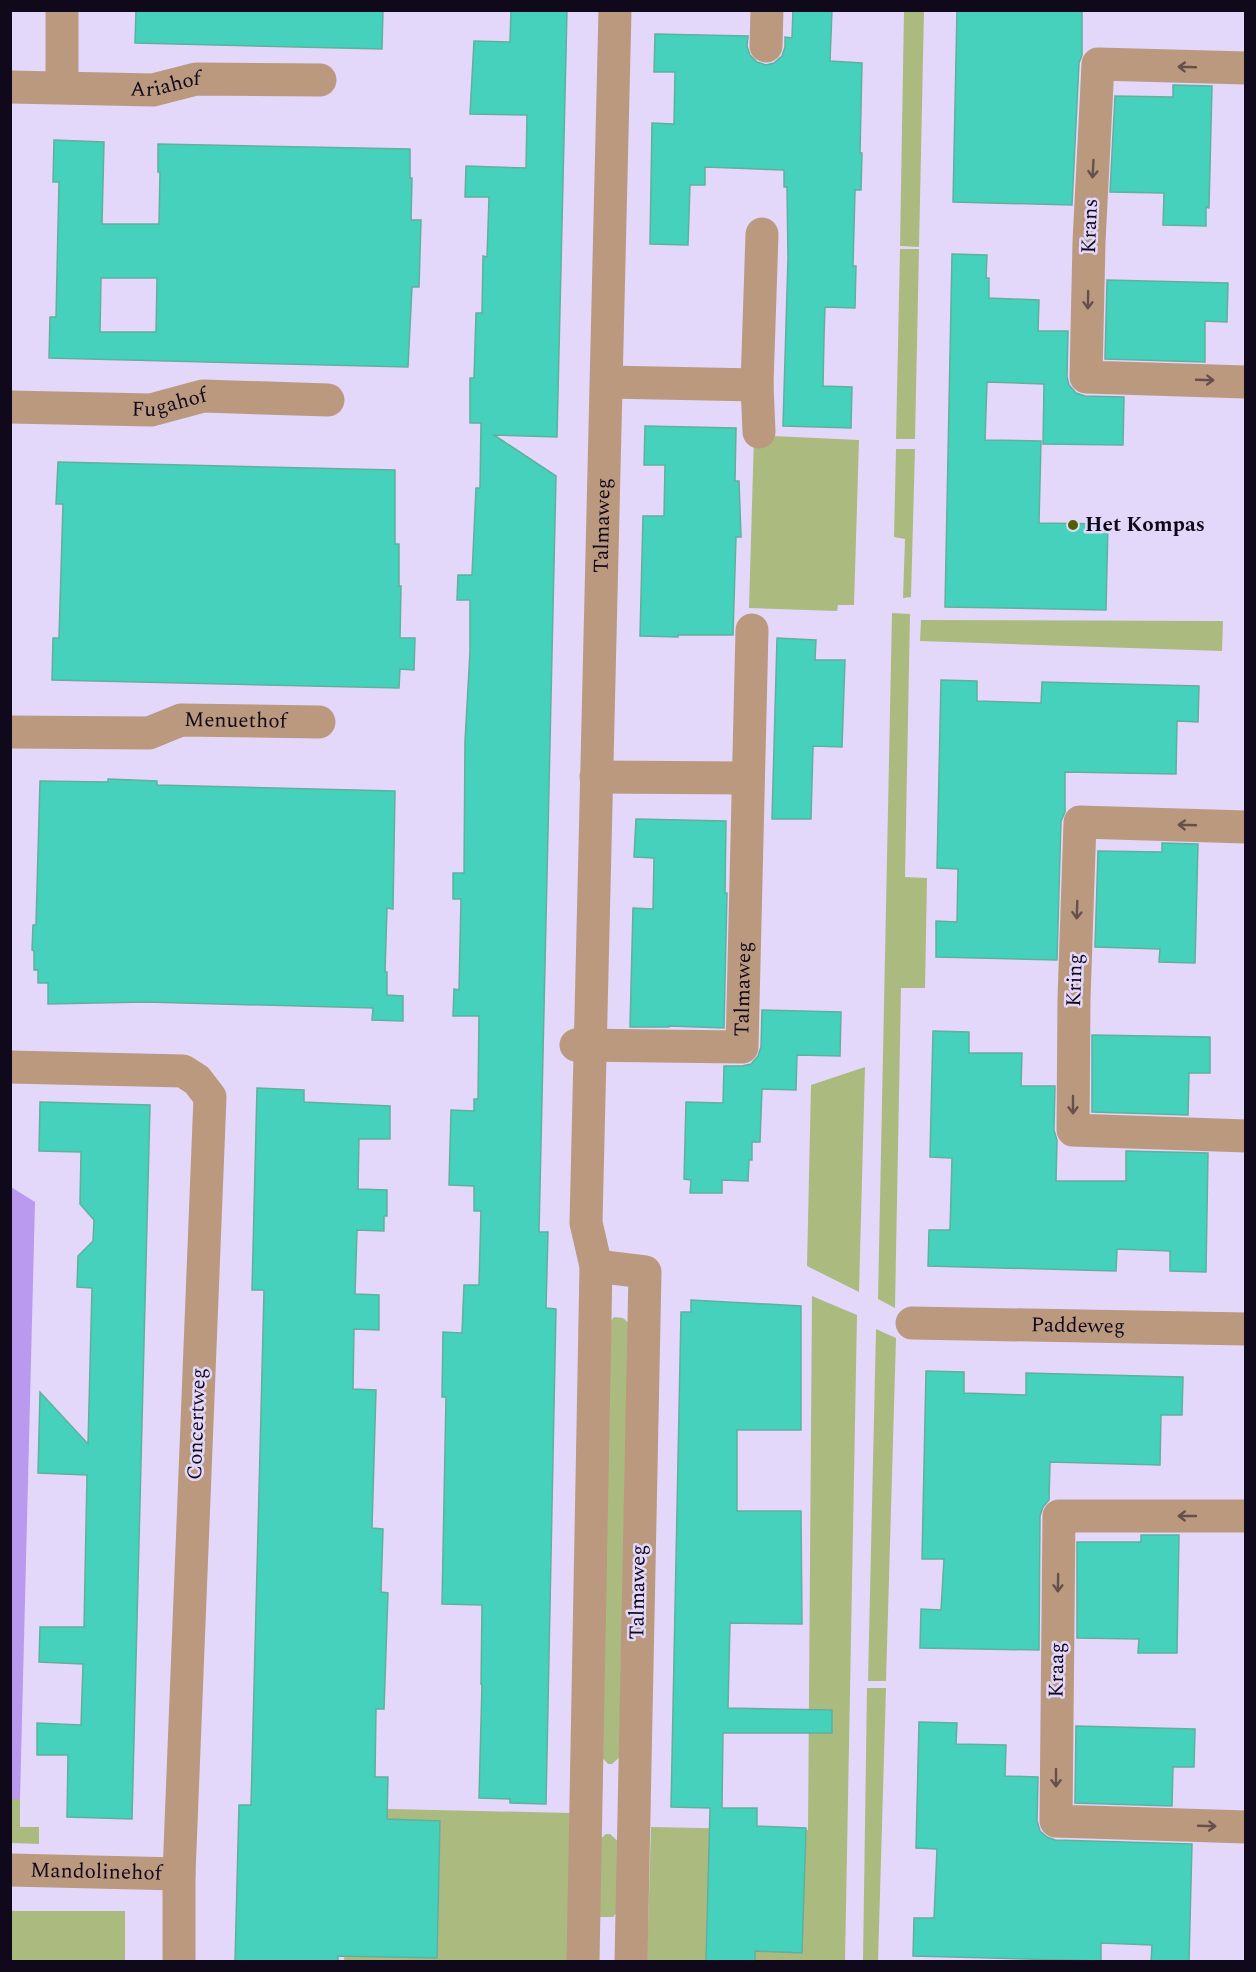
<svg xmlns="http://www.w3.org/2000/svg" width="1256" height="1972" font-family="Spectral,serif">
<rect width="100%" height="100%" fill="#e3d8fa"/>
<g fill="#abbb80">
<path d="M904 11H924L919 247 900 246Z"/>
<path d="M900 249H919L915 439H896Z"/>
<path d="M754 435 859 440 854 605H838L837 611 749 608Z"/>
<path d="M896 449H915L911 597 903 598 905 539 894 537Z"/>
<path d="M892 613 910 614 905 877 927 878 925 988H901L895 1308 878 1299Z"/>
<path d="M921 620 1223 621 1222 651 920 641Z"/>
<path d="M865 1067 859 1292 807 1266 811 1085Z"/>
<path d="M812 1296 857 1315 845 1961 647 1962 651 1827 808 1830Z"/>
<path d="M614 1317 623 1318 634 1328 623 1754 612 1764H608L598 1753 606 1328Z"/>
<path d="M876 1329 896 1338 886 1681H868Z"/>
<path d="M867 1688H886L878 1962 863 1961Z"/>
<path d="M11 1799H20V1827H39V1844L11 1843Z"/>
<path d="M348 1808 571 1813 569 1961 344 1962Z"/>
<path d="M606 1834H610L621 1844 619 1910 613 1917H599L596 1843Z"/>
<path d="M10 1911H125V1961H11Z"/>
</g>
<path fill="#b99aef" d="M11 1187 35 1202 20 1799H10Z"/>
<g fill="#45d1bb" stroke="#61afa0" stroke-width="1.5" fill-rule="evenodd">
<path d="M136 10H383L382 49 135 43Z"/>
<path d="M511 10H567L557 437 494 435 556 476 539 1232H548L546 1308 556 1309 546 1804 510 1803V1799L479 1798 482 1684H481L482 1605 442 1604 446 1397H442L443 1332 462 1333 464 1285H479L481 1211H474V1186L449 1185 451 1110 474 1111V1099H478L479 1016H453L454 989 459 990 461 899H453V873H464L465 741 470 652V600H457L458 575H472L476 488H480L481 423H470V378H474L476 313H482L483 256 487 257 489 197H465L466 166 526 168 527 115 470 114 474 41 510 42Z"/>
<path d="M793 10H832L830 61 862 63 860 153H862L861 190H855L853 266H856L855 308 825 307 824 337 823 386 852 387 851 428 783 426 788 258 787 187H784V170L705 167V185H690L688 245 650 244 652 123 674 124 675 72H654L655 34 748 36 747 46 750 55 757 62 766 65 774 63 782 56 785 47V37L792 38Z"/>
<path d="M957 10 1082 11V55L1079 63 1072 205 953 202Z"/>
<path d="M1173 85 1212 86 1209 208 1206 207V226L1163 225 1164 193 1110 192 1115 96 1173 97Z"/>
<path d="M54 140 104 142 102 224H159L160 172H158V144L410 149V178H412L411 220H421L419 287H412L408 367 49 358 50 317H56L59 182H53ZM101 278H157L156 332H100Z"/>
<path d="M952 254 987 255 986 278H989V298L1039 300 1038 331H1068L1067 377 1069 385 1076 393 1085 396 1124 397 1123 445 1043 444 1044 384 987 382 985 440 1041 441 1039 523 1108 524 1106 610 945 607Z"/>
<path d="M1107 280 1228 283 1227 322 1205 321V362L1105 359Z"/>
<path d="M645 426 736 428 735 481H739L741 537H736L733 635H678V637L640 636 643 516H664L665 465H644Z"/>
<path d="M58 462 395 470V544H399V586H401L400 638H415L414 670 400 669 399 688 52 680 53 638H59L63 504H56Z"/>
<path d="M777 638 816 640 815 660H845L842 747 813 746 811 819H772Z"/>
<path d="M941 680 977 681V701L1041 703 1042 682 1199 686 1198 722 1177 721 1176 774 1065 772V812L1061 821 1057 960 936 957V921L957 922 958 869 937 868Z"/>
<path d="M108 779 157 781V785L395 791 393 909 387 908 385 972H387V995L403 996V1021L372 1020 373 1008 146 1002 48 1004V983H38V970H34V951L32 950 33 925H36L40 781 108 782Z"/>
<path d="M636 819 726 821 725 893H727L724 1028 669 1026V1027H630L633 908 653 909 654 858 634 857Z"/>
<path d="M1162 843 1198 844 1195 963 1159 962 1160 949 1095 947 1098 851 1162 852Z"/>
<path d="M762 1010 841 1012 840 1056 797 1055 796 1090 762 1089 760 1142H752V1160H749L748 1181 722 1180V1193H690L691 1180 684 1179 686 1102 723 1103 724 1066H742L751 1064 758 1056 761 1047Z"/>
<path d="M933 1031 969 1032V1053H1022L1021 1086H1055L1054 1130 1057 1140 1056 1181H1126V1151L1208 1153 1206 1272 1170 1271V1251L1117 1249 1116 1271 928 1266 929 1230H950L952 1158 930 1157Z"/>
<path d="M1092 1035 1210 1037V1073H1189L1188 1115 1092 1112Z"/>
<path d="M257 1088 304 1090V1102L390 1106V1139H359L358 1189 387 1190V1216H384V1231L357 1230 355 1294 379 1295V1330L354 1329 353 1389 376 1390 372 1528 383 1529 381 1592 388 1593 384 1709H376L375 1777H388L387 1819 440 1821 437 1958 338 1956V1962H235L239 1805H251L260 1452 264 1290H252Z"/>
<path d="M40 1102 150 1105 132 1819 67 1817 68 1755H37V1723L81 1725 83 1664 39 1662 40 1627H84L87 1475 38 1473 40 1392 88 1444 92 1288 77 1287 78 1256 93 1241 94 1220 80 1204 81 1152 39 1151Z"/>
<path d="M691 1300 801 1306V1430H737V1511H801L802 1624 730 1623 728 1708 832 1710V1733H723L722 1808H757V1826L806 1828 802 1953 755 1951V1962H706L710 1808 671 1807 681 1312H691Z"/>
<path d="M926 1371 964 1372V1393L1026 1395V1373L1183 1377 1182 1415H1161L1160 1465 1050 1462 1049 1500 1043 1507 1040 1516 1039 1650 920 1648 921 1609 941 1610 944 1559H922Z"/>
<path d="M1141 1535H1179L1177 1653H1138L1139 1639 1077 1638V1542H1141Z"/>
<path d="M919 1722 957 1723 956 1744 1006 1745 1005 1776 1038 1777 1037 1821 1040 1831 1047 1837 1055 1840 1192 1844 1189 1962H1151L1152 1945 1101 1943V1961L913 1956 914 1918H934L937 1849 916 1848Z"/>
<path d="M1076 1726 1195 1729 1194 1767H1173L1172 1806 1075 1803Z"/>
</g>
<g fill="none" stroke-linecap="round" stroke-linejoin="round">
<g stroke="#bb997e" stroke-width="33">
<path d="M766 46 767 10"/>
<path d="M1246 68 1098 64 1089 242 1086 377 1246 382"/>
<path id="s1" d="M10 87 153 90 196 79 320 80"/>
<path d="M62 87V10"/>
<path d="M607 382 757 385"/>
<path id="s2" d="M10 407 151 410 203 396 328 400"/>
<path d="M759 432 757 385 762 234"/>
<path id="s3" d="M10 732 149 733 181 720 319 722"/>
<path d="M596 777 748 778"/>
<path d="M1246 827 1080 822 1074 999 1073 1130 1246 1136"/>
<path id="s4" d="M576 1045 742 1047 752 630"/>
<path d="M10 1067 183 1071 197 1080 210 1097 179 1874V1962"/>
<path d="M596 1266 645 1272 631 1962"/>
<path id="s5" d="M912 1323 1246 1329"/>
<path d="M1246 1516H1059L1056 1821 1246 1827"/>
<path id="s6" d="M10 1870 179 1874"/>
<path id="s7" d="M583 1962 596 1266 586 1223 615 10"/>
</g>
</g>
<defs><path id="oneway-shaft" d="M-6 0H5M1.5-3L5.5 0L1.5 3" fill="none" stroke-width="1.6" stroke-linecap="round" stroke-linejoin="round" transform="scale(1.5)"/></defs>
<g stroke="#66504c">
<use href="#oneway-shaft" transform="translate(1187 67) rotate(-178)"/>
<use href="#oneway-shaft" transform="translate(1093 169) rotate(93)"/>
<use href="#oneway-shaft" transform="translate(1088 300) rotate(91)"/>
<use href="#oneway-shaft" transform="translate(1205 380) rotate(2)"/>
<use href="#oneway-shaft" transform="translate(1187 825) rotate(-178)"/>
<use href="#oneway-shaft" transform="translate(1077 910) rotate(92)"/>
<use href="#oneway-shaft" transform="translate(1073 1105) rotate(90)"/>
<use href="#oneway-shaft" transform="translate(1187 1516) rotate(180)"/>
<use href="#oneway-shaft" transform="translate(1058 1583) rotate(91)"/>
<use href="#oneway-shaft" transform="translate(1056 1778) rotate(90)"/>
<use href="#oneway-shaft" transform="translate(1207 1826) rotate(2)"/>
</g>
<circle fill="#506003" stroke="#e3d8fa" stroke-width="2" cx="1073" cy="525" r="6"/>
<g text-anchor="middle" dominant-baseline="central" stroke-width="5" stroke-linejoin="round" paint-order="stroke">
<g font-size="21" fill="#10081b" stroke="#e3d8fa">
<text stroke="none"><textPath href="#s1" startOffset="156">Ariahof</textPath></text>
<text transform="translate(1090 226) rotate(-88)">Krans</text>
<text stroke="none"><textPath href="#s2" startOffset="160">Fugahof</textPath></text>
<text stroke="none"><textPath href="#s7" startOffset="1438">Talmaweg</textPath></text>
<text stroke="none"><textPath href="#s3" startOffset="228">Menuethof</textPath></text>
<text transform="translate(1075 980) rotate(-88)">Kring</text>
<text stroke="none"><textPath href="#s4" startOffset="224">Talmaweg</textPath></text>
<text stroke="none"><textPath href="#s5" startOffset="166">Paddeweg</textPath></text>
<text transform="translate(197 1424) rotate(-88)">Concertweg</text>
<text transform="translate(638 1592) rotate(-89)">Talmaweg</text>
<text transform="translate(1057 1670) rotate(-89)">Kraag</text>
<text stroke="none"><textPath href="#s6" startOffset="86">Mandolinehof</textPath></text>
</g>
<g font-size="21" font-weight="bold" fill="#10081b" stroke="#e3d8fa" text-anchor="start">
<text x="1085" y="525">Het Kompas</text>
</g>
</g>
<rect width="1256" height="1972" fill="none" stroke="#10081b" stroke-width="24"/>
</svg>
